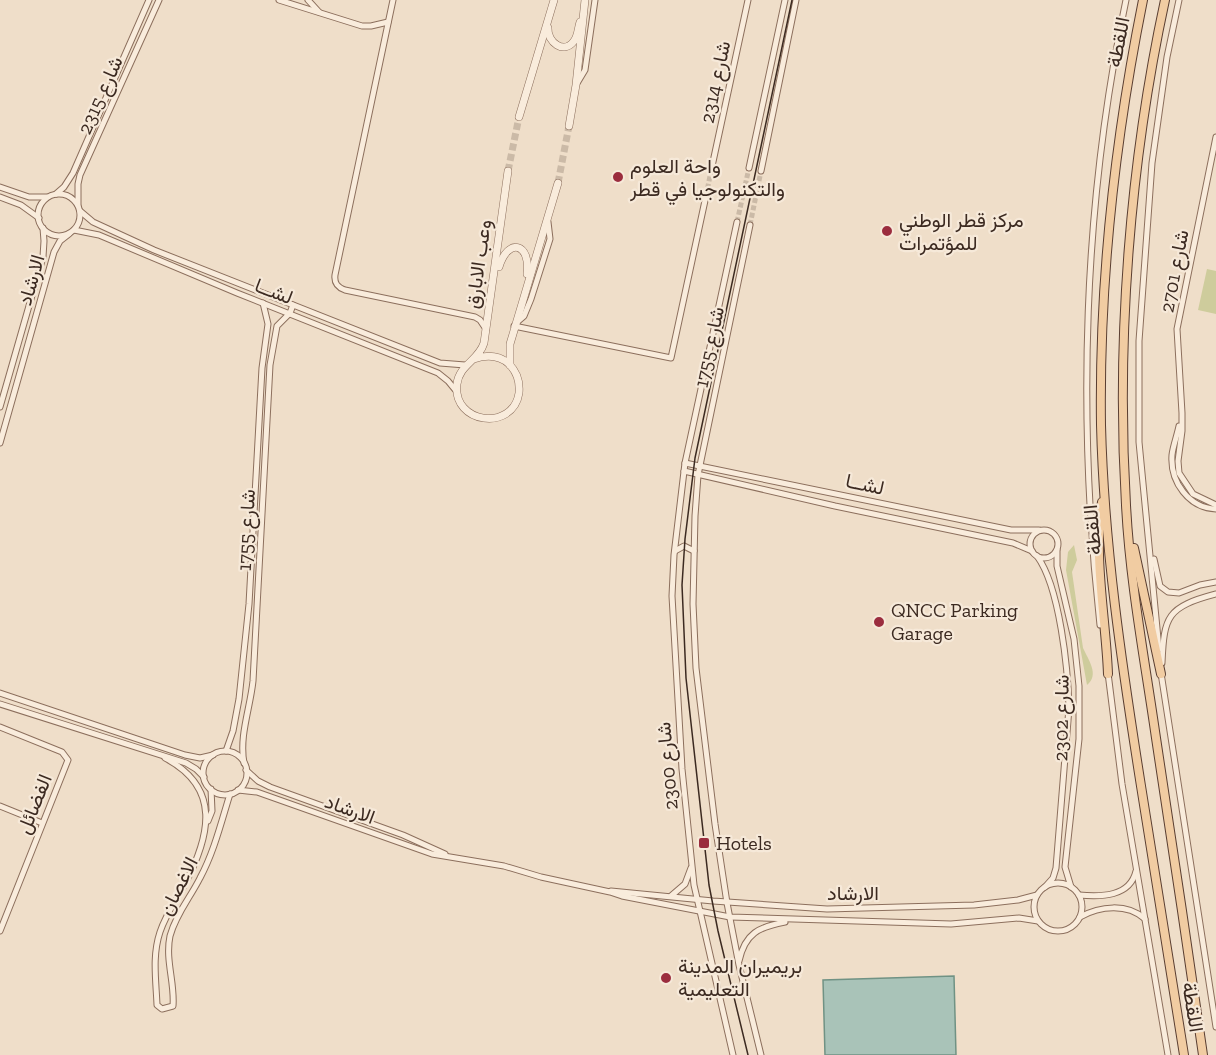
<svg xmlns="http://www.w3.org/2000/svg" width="1216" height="1055" font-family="'Zilla Slab',Vazirmatn,serif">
<rect width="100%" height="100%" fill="#efdec9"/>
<g fill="#cecc9c">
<path d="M1207 269 1216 271V314L1198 310Z"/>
<path d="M1074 545 1077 560 1072 572 1083 648C1088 659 1100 675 1087 685L1066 570 1068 552Z"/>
</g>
<path fill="#a9c3b8" stroke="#709284" stroke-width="1.5" d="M954 976 956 1055H825L823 980Z"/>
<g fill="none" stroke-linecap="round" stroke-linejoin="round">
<g stroke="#cbbaa7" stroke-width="5" stroke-dasharray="5 2.5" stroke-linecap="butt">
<path d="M706 196 711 171"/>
<path d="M737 222 749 168"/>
<path d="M750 225 761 171"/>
</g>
<g stroke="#cbbaa7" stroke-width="7" stroke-dasharray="7 3.5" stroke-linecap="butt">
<path d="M508 171 519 117"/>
<path d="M558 183 569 126"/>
</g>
<defs>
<g id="minor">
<path d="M279 0 362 26H371L388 22"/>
<path d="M308 0 319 12"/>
<path d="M393 0 335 275C334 283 337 287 345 290L475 317 480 320 486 329"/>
<path d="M576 85 585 70 595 0"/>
<path d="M1216 137 1177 329 1182 413V431L1178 461 1179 473 1193 494 1216 505"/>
<path d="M749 168 785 0"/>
<path d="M711 171 748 0"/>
<path d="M761 171 796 0"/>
<path d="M0 187 29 197H47"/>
<circle cx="59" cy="215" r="21"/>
<path d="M56 194 64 187 73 173 149 0"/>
<path d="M0 197 21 205 39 218"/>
<path d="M78 205V184L80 175 159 0"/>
<path d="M80 211 93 222 154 250 440 363 465 365"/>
<path d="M750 225 698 475 695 516 693 604 696 668 715 824 727 903 739 965 761 1055"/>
<path d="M74 230 99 235 237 293 438 373 448 381 457 392"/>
<path d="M517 322 524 316 531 299 550 239 548 222"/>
<path d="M514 326 671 358 706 196"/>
<path d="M0 407 43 257 44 241 43 228"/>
<path d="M1179 426C1177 436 1173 446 1172 455 1170 482 1189 508 1216 509"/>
<path d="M0 443 54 252 60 241 69 234"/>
<path d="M685 463 1011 530H1039"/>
<path d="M684 471 835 506 1013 543 1032 551"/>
<circle cx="1044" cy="544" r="14"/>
<path d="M1057 550V566L1074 639 1079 686V739L1065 867 1071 887"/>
<path d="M675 551 684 546 694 551"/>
<path d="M1037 556C1060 587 1068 670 1069 708L1056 868 1053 878 1045 887"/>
<path d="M1154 559 1160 586 1168 592 1179 593 1200 585 1216 582"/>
<path d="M1100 625C1077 418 1083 204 1126 0"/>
<path d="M1159 649 1139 442V341L1152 163 1167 57 1179 0"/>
<path d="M1162 663C1164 616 1167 607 1216 594"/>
<path d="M1108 673 1122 784 1168 1055"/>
<path d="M1161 673 1216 1027"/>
<path d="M0 693 185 755 200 758 213 755"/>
<path d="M0 704 186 763 196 769 204 777"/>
<path d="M0 727 62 752 68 760 0 931"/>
<path d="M226 751 233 731 239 699 249 604 262 368 268 324 263 303"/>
<circle cx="225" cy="773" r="22"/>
<path d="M165 758C222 788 210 836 185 884 176 900 166 914 160 932 152 956 156 980 157 1005L162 1009 173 1006C175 983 165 960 170 936 176 914 190 898 200 878 214 852 221 823 230 794"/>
<path d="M244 763C239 736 250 709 253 681L270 365 277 326 290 313 293 305"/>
<path d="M246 770 258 781 270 787 403 835 445 854"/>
<path d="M238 790 257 792 432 854 504 866 541 877 610 892 622 896 730 917 951 924 1019 918 1038 921"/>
<path d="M0 806 42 823"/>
<path d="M208 821 212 811 211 789"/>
<circle cx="1058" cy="907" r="24"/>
<path d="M611 891 713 901 827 909 974 905 1018 900 1037 895"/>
<path d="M1079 895C1101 897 1130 897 1136 871"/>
<path d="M671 896 685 884 691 868"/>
<path d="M1080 917C1100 906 1127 903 1145 919"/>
<path d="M739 961C745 933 759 927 785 922"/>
<path d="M733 1055 694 885 682 769 672 596 674 555 685 463 737 222"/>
</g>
<g id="tertiary">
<path d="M548 28C547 42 564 55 574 41 578 36 578 28 580 22"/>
<path d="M519 117 554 0"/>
<path d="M569 126 576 85 585 0"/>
<path d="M499 267C508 237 531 243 527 274"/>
<path d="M474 359C486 355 499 355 509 364 517 372 520 382 519 393 513 432 452 424 457 384 459 365 479 360 484 343L508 171"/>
<path d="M510 365V344L558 183"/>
</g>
<g id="primary">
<path d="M1143 0C1115 139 1099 282 1101 425 1104 546 1122 666 1141 786 1156 875 1170 965 1184 1055"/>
<path d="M1165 0C1130 162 1116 339 1126 505 1130 583 1145 661 1156 738 1172 844 1188 949 1203 1055"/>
<path d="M1102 502C1093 557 1106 619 1108 674"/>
<path d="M1134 548 1161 674"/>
</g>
</defs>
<use href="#minor" stroke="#8c6f5d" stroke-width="7"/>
<use href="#tertiary" stroke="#8c6f5d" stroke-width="8"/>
<use href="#primary" stroke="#5a3e31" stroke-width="10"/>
<use href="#minor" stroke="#f9ecdc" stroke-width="5"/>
<use href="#tertiary" stroke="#f9ecdc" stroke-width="7"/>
<use href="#primary" stroke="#f1cca2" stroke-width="8"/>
<path stroke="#3c2a21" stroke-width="1.5" d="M748 1055 718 931 709 885 686 678 682 585 685 539 695 458 792 0"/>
</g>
<g fill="#9b2d3e" stroke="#f6e9d9" stroke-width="2">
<circle cx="618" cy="177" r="6"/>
<circle cx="887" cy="231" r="6"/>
<circle cx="879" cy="622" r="6"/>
<rect x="698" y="837" width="12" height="12" rx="3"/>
<circle cx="666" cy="978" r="6"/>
</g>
<g text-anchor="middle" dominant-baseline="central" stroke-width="4.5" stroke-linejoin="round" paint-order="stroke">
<g font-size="20" fill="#3c2a21" stroke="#f6e9d9">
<text transform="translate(1118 42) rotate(-79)">اللقطة</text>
<text transform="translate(715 82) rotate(-78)">شارع 2314</text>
<text transform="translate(100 95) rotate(-66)">شارع 2315</text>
<text transform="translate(478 264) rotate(-82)">وعب الابارق</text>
<text transform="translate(1174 271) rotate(-79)">شارع 2701</text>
<text transform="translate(31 280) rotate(-74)">الارشاد</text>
<text transform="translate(274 291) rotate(21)">لشــا</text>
<text transform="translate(709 347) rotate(-78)">شارع 1755</text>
<text transform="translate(865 484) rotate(12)">لشــا</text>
<text transform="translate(246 530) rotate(-87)">شارع 1755</text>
<text transform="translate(1092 530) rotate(-95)">اللقطة</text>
<text transform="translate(1061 718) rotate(-89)">شارع 2302</text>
<text transform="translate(667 766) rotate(-95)">شارع 2300</text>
<text transform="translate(34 804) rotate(-68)">الفضائل</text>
<text transform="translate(350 809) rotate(20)">الارشاد</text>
<text transform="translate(178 886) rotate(-63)">الاغصان</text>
<text x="853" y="893">الارشاد</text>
<text transform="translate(1193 1007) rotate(81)">اللقطة</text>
</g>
<g font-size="20" fill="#3c2a21" stroke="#f6e9d9" text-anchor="start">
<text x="630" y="166">واحة العلوم<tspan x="630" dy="23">والتكنولوجيا في قطر</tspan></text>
<text x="899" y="220">مركز قطر الوطني<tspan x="899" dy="23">للمؤتمرات</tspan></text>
<text x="891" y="610">QNCC Parking<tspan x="891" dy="23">Garage</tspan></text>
<text x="716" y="843">Hotels</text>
<text x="678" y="966">بريميران المدينة<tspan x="678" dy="23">التعليمية</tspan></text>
</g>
</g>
</svg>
